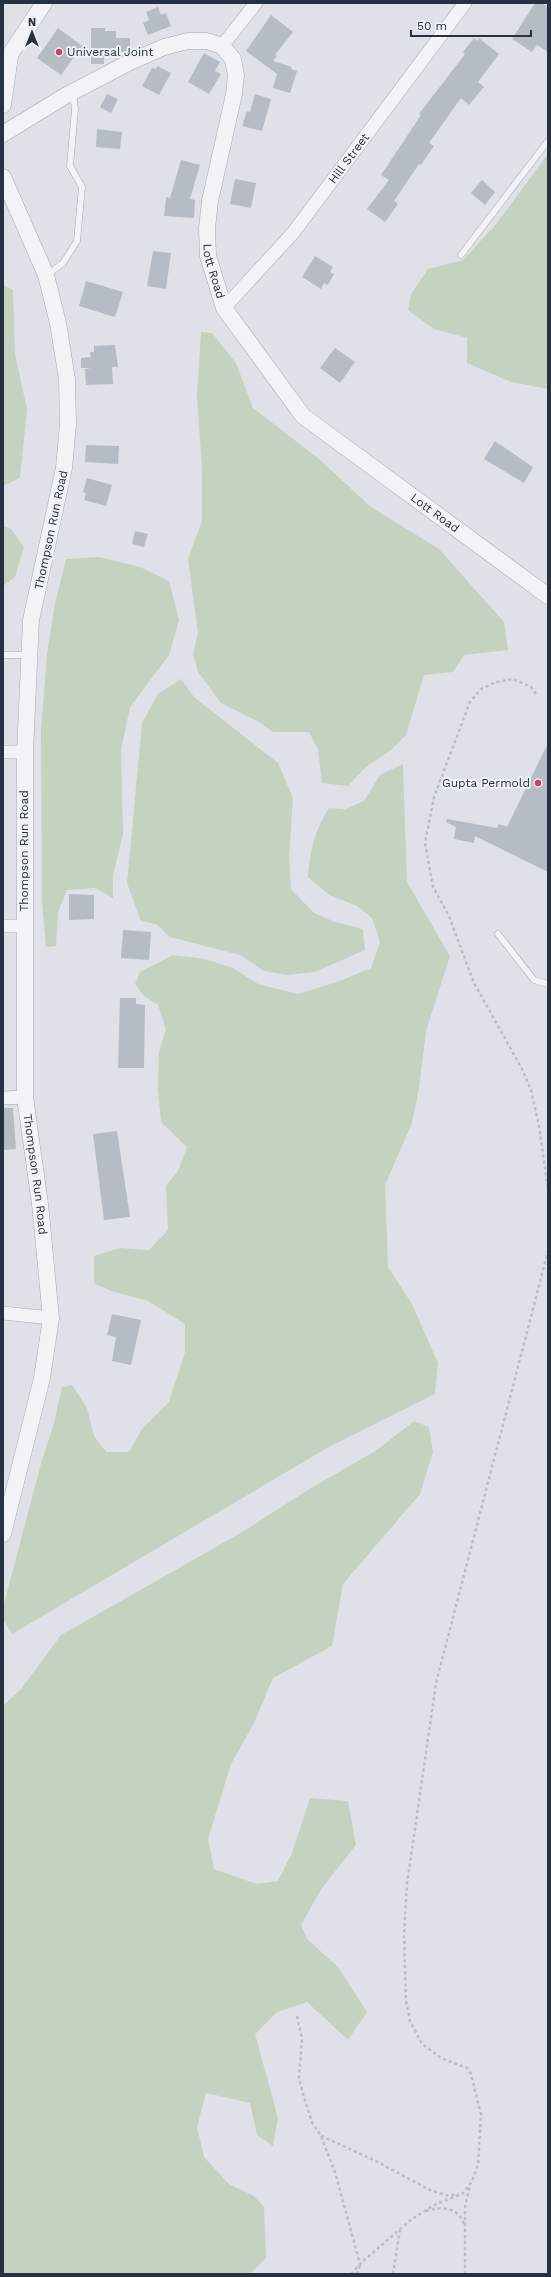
<svg xmlns="http://www.w3.org/2000/svg" width="551" height="2277" font-family="'Work Sans',sans-serif">
<rect width="100%" height="100%" fill="#dee2e8"/>
<g fill="#c5d2bf">
<path d="M548 154V389L511 382 467 363V338L434 329 408 310 411 294 428 269 463 260 497 223Z"/>
<path d="M3 285 13 290 15 354 27 409 20 478 3 486Z"/>
<path d="M201 332 212 333 236 363 253 408 319 459 371 507 439 549 504 622 508 650 464 655 453 672 424 675 406 735 391 750 366 767 348 786 322 783 318 750 309 732H273L259 722 221 703 198 672 193 654 198 633 188 559 202 521V468L197 396Z"/>
<path d="M3 526 11 529 24 547 15 577 3 586Z"/>
<path d="M99 557 140 567 169 581 179 620 169 655 130 707 121 750 123 834 113 875V898L95 888 67 890 58 912 56 946 46 947 42 902 41 731 47 654 55 603 66 559Z"/>
<path d="M181 679 194 697 278 763 293 798 289 857 291 889 314 913 335 922 363 929 365 950 315 972 287 975 264 971 240 955 170 937 156 924 141 921 127 883 142 723 158 694Z"/>
<path d="M403 764 407 882 450 956 426 1031 419 1089 412 1123 385 1185 388 1267 412 1304 438 1363 435 1394 327 1448 12 1634 3 1619V1608L40 1467 54 1423 62 1387 72 1385 87 1408 94 1436 106 1452H129L142 1429 169 1402 185 1352V1324L148 1301 111 1291 94 1283V1256L120 1248 149 1250 168 1230 166 1186 178 1171 187 1147 161 1122 158 1090 159 1052 166 1029 158 1005 144 996 135 984 140 972 173 955 205 959 233 968 258 984 298 994 337 982 371 968 380 942 372 918 357 906 329 895 308 877C310 851 315 829 329 808L345 809 364 801 380 775Z"/>
<path d="M414 1421 429 1427 433 1452 420 1494 343 1584 332 1646 273 1678 253 1725 231 1764 208 1839 214 1869 257 1884 278 1881 292 1853 310 1798 348 1801 356 1845 322 1888 301 1925 308 1940 338 1967 367 2012 348 2040 307 2002 277 2012 255 2034 278 2118 273 2146 257 2135 250 2103 206 2093 197 2127 204 2157 229 2184 254 2196 264 2207 266 2258 250 2274H3V1706L21 1689 61 1635 244 1531 311 1488 377 1450Z"/>
</g>
<g fill="#b5bcc5">
<path d="M535 3H542L548 7V52L537 45 532 52 512 39Z"/>
<path d="M158 7 161 15 166 13 171 26 148 35 143 23 149 20 146 12Z"/>
<path d="M271 15 293 32 275 55 277 56 273 61 292 67 291 69 297 71 290 93 273 88 277 74 246 51Z"/>
<path d="M58 28 82 46 61 75 37 58Z"/>
<path d="M91 28H105V31H116V38H130V52H121L120 56 104 57V64H91Z"/>
<path d="M474 38 478 41 479 38 499 54 478 82 484 87 469 105 461 98 429 143 434 146 421 165 419 164 394 201 398 204 385 222 367 209 389 180 381 175 421 115 419 114 465 54 463 52Z"/>
<path d="M204 53 220 62 215 71 221 74 209 94 188 82Z"/>
<path d="M157 66 171 73 159 95 142 86 152 68 156 69Z"/>
<path d="M107 94 118 99 111 113 100 107Z"/>
<path d="M255 94 271 99 262 131 242 126 247 111 250 112Z"/>
<path d="M97 129 122 132 120 149 96 147Z"/>
<path d="M181 160 200 165 190 199 195 200 194 218 164 216 166 197 170 198Z"/>
<path d="M235 179 256 183 251 208 230 204Z"/>
<path d="M482 180 495 192 485 205 471 193Z"/>
<path d="M153 251 171 253 166 289 147 286Z"/>
<path d="M315 256 333 267 330 272 334 274 328 285 324 283 321 289 302 277Z"/>
<path d="M86 281 123 292 115 317 79 306Z"/>
<path d="M115 345 118 367H112L113 384 86 385 85 369 91 368H81V358L91 357 90 352H94V346Z"/>
<path d="M335 348 355 362 340 383 320 368Z"/>
<path d="M495 441 533 467 524 483 484 459Z"/>
<path d="M86 445 119 446 118 464 85 462Z"/>
<path d="M87 478 112 485 106 506 84 500 86 493 83 492Z"/>
<path d="M135 531 148 534 144 547 132 544Z"/>
<path d="M548 743V872L475 836 474 843 454 839 456 827 446 822 447 819 497 828 499 824 507 827Z"/>
<path d="M69 894 94 895V919L69 920Z"/>
<path d="M123 930 151 932 149 960 121 958Z"/>
<path d="M120 998H136V1004L145 1005 144 1068H118Z"/>
<path d="M3 1108H13L16 1149 3 1150Z"/>
<path d="M117 1131 130 1217 104 1220 93 1134Z"/>
<path d="M112 1314 141 1320 131 1365 112 1361 116 1337 107 1335Z"/>
</g>
<g fill="none" stroke-linecap="round" stroke-linejoin="round">
<defs>
<g id="service">
<path d="M461 255 548 141"/>
<path d="M47 275 63 263 77 241 82 187 70 166 75 109 73 94"/>
<path d="M3 655H28"/>
<path d="M498 934 534 980 548 984"/>
</g>
<g id="minor">
<path d="M222 46 256 3"/>
<path id="s1" d="M224 308 293 233 465 3"/>
<path d="M3 752H25"/>
<path d="M3 926H24"/>
<path d="M3 1098 25 1097"/>
<path d="M3 1313 51 1318"/>
</g>
<g id="tertiary">
<path d="M3 65 44 3"/>
<path d="M3 105 10 56"/>
<path id="s2" d="M3 134 65 96 130 62 164 47 188 41H207L222 46 233 59 236 75 234 94 210 201 207 228 208 256 224 308 303 416 548 596"/>
<path id="s3" d="M3 177 46 275 58 323 67 379 68 424 64 468 31 620 25 752V1097L40 1204 51 1318 42 1378 3 1534"/>
</g>
</defs>
<use href="#service" stroke="#a3a9b2" stroke-width="7"/>
<use href="#minor" stroke="#a3a9b2" stroke-width="14"/>
<use href="#tertiary" stroke="#a3a9b2" stroke-width="17"/>
<g stroke="#b8bdc3" stroke-width="2.5" stroke-dasharray="3 3" stroke-linecap="butt">
<path d="M536 694 531 687 513 679 496 682 481 689 470 702 434 797 425 843 433 887 449 916 474 983 522 1069 531 1090 539 1126 548 1190"/>
<path d="M297 2016 302 2038 299 2078 303 2094 312 2122 321 2136 335 2172 360 2264"/>
<path d="M321 2136 374 2160 430 2190 449 2196 458 2194"/>
<path d="M426 2211C440 2206 459 2207 464 2224"/>
<path d="M351 2274 362 2262 412 2219 436 2204 462 2194 471 2183 478 2165 481 2115 471 2074 467 2068 441 2058 422 2044 410 2021 406 2001 404 1936 407 1884 436 1683 548 1251"/>
<path d="M357 2274 360 2265"/>
<path d="M393 2274 400 2230"/>
<path d="M465 2274V2207L470 2185"/>
</g>
<use href="#service" stroke="#f1f3f6" stroke-width="6"/>
<use href="#minor" stroke="#f1f3f6" stroke-width="13"/>
<use href="#tertiary" stroke="#f1f3f6" stroke-width="16"/>
</g>
<g fill="#d23e5d" stroke="#edf1f6" stroke-width="1.5">
<circle cx="59" cy="52" r="4"/>
<circle cx="538" cy="783" r="4"/>
</g>
<g text-anchor="middle" dominant-baseline="central" stroke-width="4" stroke-linejoin="round" paint-order="stroke">
<g font-size="12" fill="#27313f" stroke="#edf1f6" text-anchor="start">
<text x="67" y="52">Universal Joint</text>
<text x="530" y="783" text-anchor="end">Gupta Permold</text>
</g>
<g font-size="12" fill="#27313f" stroke="#edf1f6">
<text stroke="none"><textPath href="#s1" startOffset="195">Hill Street</textPath></text>
<text stroke="none"><textPath href="#s2" startOffset="476">Lott Road</textPath></text>
<text stroke="none"><textPath href="#s2" startOffset="812">Lott Road</textPath></text>
<text transform="translate(51 530) rotate(-78)">Thompson Run Road</text>
<text transform="translate(24 851) rotate(-90)">Thompson Run Road</text>
<text stroke="none"><textPath href="#s3" startOffset="1013">Thompson Run Road</textPath></text>
</g>
</g>
<rect width="551" height="2277" fill="none" stroke="#27313f" stroke-width="8"/>
<g transform="translate(32 32)" stroke="#edf1f6" stroke-width="3" paint-order="stroke">
<path d="M0-3L7 15L0 10L-7 15Z" fill="#27313f"/>
<text y="-6" font-size="11" font-weight="bold" text-anchor="middle" fill="#27313f">N</text>
</g>
<path d="M411 30v6h120v-6" fill="none" stroke="#27313f" stroke-width="2"/>
<text x="417" y="30" font-size="12" fill="#27313f" stroke="#edf1f6" stroke-width="3" paint-order="stroke">50 m</text>
</svg>
